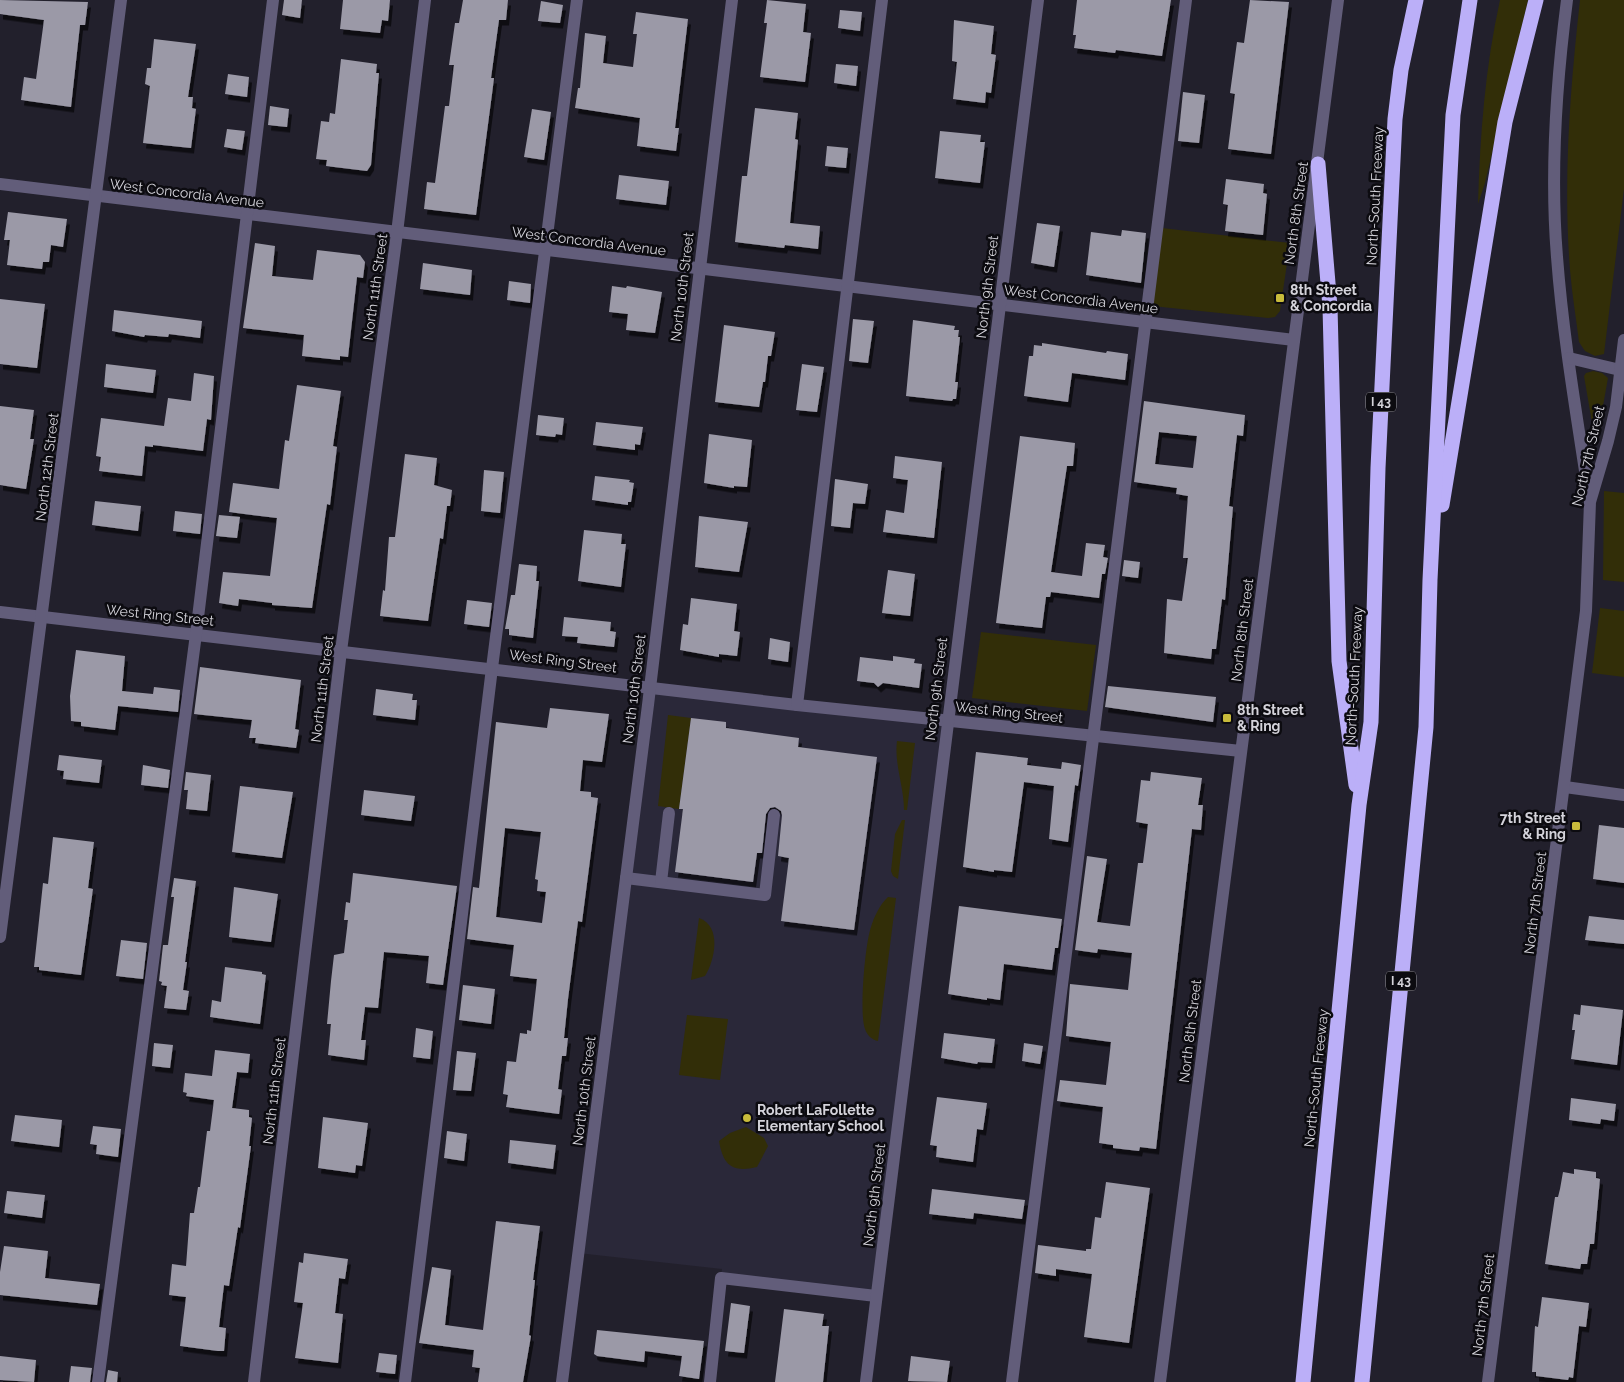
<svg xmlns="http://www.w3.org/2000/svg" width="1624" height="1382" font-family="Raleway,sans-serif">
<defs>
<filter id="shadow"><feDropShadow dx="3" dy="5.5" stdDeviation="0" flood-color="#0009"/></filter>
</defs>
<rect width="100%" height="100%" fill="#22202c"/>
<path fill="#2a2839" d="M650 687 947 721 876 1296 721 1278 722 1269 578 1253Z"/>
<g fill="#322e08">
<path d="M1500 0H1528L1485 183 1478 204C1480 135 1485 68 1500 0Z"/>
<path d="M1580 0H1624V189L1604 354 1595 356 1585 351 1579 342C1576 318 1572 294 1570 270 1563 180 1570 90 1580 0Z"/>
<path d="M1162 228 1290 243 1280 311 1275 317 1268 318 1152 306Z"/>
<path d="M1593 371 1602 373 1608 378 1597 439 1595 440 1584 376 1586 373Z"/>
<path d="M1604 491 1624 493V582L1603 580Z"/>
<path d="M1600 608 1624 611V677L1592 673Z"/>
<path d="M981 632 1096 645 1087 711 972 698Z"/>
<path d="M668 715 691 718 679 809 658 806Z"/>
<path d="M897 741 915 743 907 810H904C904 786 894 764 897 741Z"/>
<path d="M902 820H905L898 879 893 876 891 871 895 834Z"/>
<path d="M888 897 896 898 878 1041C872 1040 867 1035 865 1029 859 1013 865 944 871 927 874 917 880 904 888 897Z"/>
<path d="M699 918C722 926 715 960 705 976L691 980Z"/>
<path d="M687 1015 728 1019 720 1080 679 1075Z"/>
<path d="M746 1127 764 1138 768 1146 757 1167C732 1173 723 1165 719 1141L730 1133Z"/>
</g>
<g fill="#9b99a7" fill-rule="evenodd" filter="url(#shadow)">
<path d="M0 0 88 2 85 25H80L71 107 21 100 24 77 36 79 44 20 0 14Z"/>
<path d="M284 0H302L300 18 282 15Z"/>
<path d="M343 0H390L388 21 382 20 380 33 340 29Z"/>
<path d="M463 0H508L506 20H499L491 78H494L492 94 476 215 424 209 427 182 435 183 445 106H449L454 65H449L455 23H459Z"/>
<path d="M767 0 806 4 803 32 811 33 805 82 760 77 767 23H764Z"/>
<path d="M1077 0H1171L1162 56 1116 50 1115 53 1074 48 1076 35H1073Z"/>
<path d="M1250 0 1289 2 1271 154 1228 149 1235 94 1230 93 1237 42 1244 43Z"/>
<path d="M541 1 563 5 560 23 538 21Z"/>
<path d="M840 10 862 12 860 31 838 28Z"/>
<path d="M636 12 688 19 675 128H679L676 151 637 146 640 118 575 108 578 88H580L585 33 606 36 603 63 633 67 637 34H633Z"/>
<path d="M954 20 994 26 991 54 996 55 991 93 986 92 985 103 953 99 957 62 952 61Z"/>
<path d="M154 39 196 44 188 97H193L192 108 196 109 191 148 143 143 150 86 145 84 147 68H151Z"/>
<path d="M341 59 377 64 376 73H379L371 165 367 171 326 166 327 160 316 159 321 121 329 122 330 113 335 114Z"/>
<path d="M836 64 858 66 856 86 834 83Z"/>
<path d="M228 74 249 77 247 97 225 94Z"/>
<path d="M1183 92 1205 95 1199 143 1178 141Z"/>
<path d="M270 106 289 109 287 127 268 125Z"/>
<path d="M755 108 798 113 795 139 798 140 790 223 820 226 818 249 785 245 784 248 735 242 742 176H747Z"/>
<path d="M532 109 551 112 544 160 524 157Z"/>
<path d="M227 129 245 131 242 150 224 147Z"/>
<path d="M940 131 981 135 980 142H985L980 183 935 178Z"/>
<path d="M827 146 848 148 846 168 825 166Z"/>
<path d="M619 175 669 181 666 205 616 199Z"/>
<path d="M1226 179 1264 184 1263 193 1267 194 1263 235 1225 231 1228 205 1223 204Z"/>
<path d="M8 212 67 219 63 247 51 245 49 262H43L42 269 7 265 10 240H4Z"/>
<path d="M1037 223 1060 226 1054 267 1031 263Z"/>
<path d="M1122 230 1146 233 1141 283 1086 275 1091 232 1121 236Z"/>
<path d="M255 243 275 246 272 276 313 280 317 250 360 255 365 262 363 278 357 277 348 357 340 356V360L302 356 304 335 243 328Z"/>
<path d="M423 263 472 270 470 295 420 289Z"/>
<path d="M509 281 531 284 530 303 507 300Z"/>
<path d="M612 286 626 288 627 286 662 292 655 333 626 330 628 314 609 312Z"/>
<path d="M0 299 45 304 37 368 0 364Z"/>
<path d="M114 310 202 321 200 338 169 334 168 337 145 335 144 337 112 331Z"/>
<path d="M853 319 874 321 868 363 849 361Z"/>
<path d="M913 320 955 326 954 330H959L958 337H960L955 382H958L956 399H953L952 401 906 396Z"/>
<path d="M724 325 775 332 771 356H768L765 382H763L759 407 715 402Z"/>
<path d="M1042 343 1106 353 1107 351 1128 354 1125 380 1072 373 1068 402 1024 396 1029 356H1033L1034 345 1042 346Z"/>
<path d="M106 364 156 370 153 393 104 387Z"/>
<path d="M802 364 824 367 817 412 796 410Z"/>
<path d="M194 373 214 376 211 420 207 419 203 451 153 445V447L145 446 142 476 99 471 101 457 96 456 101 418 164 426 168 398 191 401Z"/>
<path d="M297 385 341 391 333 446 337 447 330 505 327 504 312 608 272 605V603L239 599 238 606 219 603 223 572 270 576 277 518 229 512 233 483 279 489 285 440 289 441Z"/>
<path d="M1144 401 1245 415 1243 436 1237 435 1229 506 1233 507 1225 600 1222 599 1216 649H1212L1211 659 1164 653 1167 599 1182 601 1188 558H1183L1188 496 1176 494 1177 488 1134 482ZM1159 432 1197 436 1193 468 1155 464Z"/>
<path d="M0 406 34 410 30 439H34L26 489 0 485Z"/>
<path d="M538 415 564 418 562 435 556 434 555 437 536 435Z"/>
<path d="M596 422 643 427 640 445 635 444V450L593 445Z"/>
<path d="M709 434 752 440 747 487 734 486V488L704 483Z"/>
<path d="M1020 436 1075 443 1073 466H1067L1051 572 1082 576 1086 543 1105 545 1103 557 1108 558 1105 574H1102L1099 598 1051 592 1050 597H1046L1042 628 996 623Z"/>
<path d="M405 454 437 458 434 485 452 490 450 506H447L443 539 440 538 428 621 380 616 383 590 385 591 389 537H395Z"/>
<path d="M895 456 942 462 934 538 883 532 886 510 904 513 908 480 893 478Z"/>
<path d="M484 470 504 472 500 513 481 511Z"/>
<path d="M595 476 630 480 629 482 634 483 631 502H628V505L592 500Z"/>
<path d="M835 479 868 484 865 504 853 503 850 528 831 526Z"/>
<path d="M95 501 141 506 138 531 92 525Z"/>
<path d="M175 511 202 514 200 534 173 531Z"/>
<path d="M219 515 240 517 237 538 216 536Z"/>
<path d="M699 516 748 522 739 572 695 567Z"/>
<path d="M584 530 622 534 621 544H626L621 587 578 581Z"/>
<path d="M1124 560 1140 562 1138 578 1122 576Z"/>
<path d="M519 564 537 566 536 581H539L533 638 509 635V629H505L511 595H515Z"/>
<path d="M888 570 915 574 910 616 882 613Z"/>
<path d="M691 598 737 604 734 631 740 632 737 656 719 654V657L680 650 683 624 688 625Z"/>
<path d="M467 600 492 603 489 627 464 624Z"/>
<path d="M564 617 611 622 610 631 616 632 614 647 577 643 578 637 562 636Z"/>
<path d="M770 638 790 642 788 662 768 659Z"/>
<path d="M76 650 125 656 122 691 153 694 154 687 180 690 178 712 118 706 115 730 81 726V722L71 721 70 696Z"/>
<path d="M893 656 915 659 914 663 922 664 919 688 883 683 878 687 874 683 857 681 860 657 893 661Z"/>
<path d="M200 667 301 680 295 729 299 730 296 748 255 743 256 738H249L252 720 194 714Z"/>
<path d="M1108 686 1216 697 1213 722 1105 707Z"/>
<path d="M376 689 413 694 412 700H417L415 720 373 715Z"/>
<path d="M550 708 609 714 602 762 583 760 580 791 591 792V797L598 798 582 922 578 921 568 999 564 1038H568L566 1056H562L558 1089 562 1090 559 1114 506 1107 508 1095 503 1094 507 1061 516 1062 520 1033 527 1034V1030L531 1031 537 979 510 976 514 945 467 939 473 887 479 888 496 722 547 728ZM505 828 541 832 535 879 538 880 537 891 546 892 542 923 496 917Z"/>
<path d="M691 718 726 722V728L799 738 798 747 877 757 854 930 781 921 789 858 778 856 782 815 781 811 775 807 770 808 766 814 762 853H757L753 882 675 872 683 809H679Z"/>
<path d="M976 752 1028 758 1027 765 1061 769 1062 762 1081 765 1078 786 1075 785 1068 842 1049 839 1054 786 1024 782 1012 872 994 870V872L963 867Z"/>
<path d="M59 755 102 760 99 783 63 779 64 771 57 770Z"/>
<path d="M143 765 170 770 168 788 141 785Z"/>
<path d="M186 772 211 775 207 811 186 809 188 790H184Z"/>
<path d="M1151 772 1202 778 1198 805H1203L1201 830 1192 829 1156 1149 1140 1147 1139 1151 1113 1148V1145L1099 1143 1103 1107 1057 1101 1060 1080 1106 1085 1111 1042 1066 1036 1070 984 1128 990 1132 953 1098 949 1097 953 1075 950 1087 856 1107 859 1097 922 1130 926 1138 863H1143L1148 824 1136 822 1141 780 1150 781Z"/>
<path d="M240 786 293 792 282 858 232 852Z"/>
<path d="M364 790 415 796 411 821 361 815Z"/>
<path d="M1599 825 1624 828V883L1593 879Z"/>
<path d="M53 837 94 842 88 888 93 889 81 975 39 970V967H34L43 883 48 884Z"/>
<path d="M353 873 457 886 443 985 426 983 429 956 384 952 378 1008 365 1007 361 1040H366L364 1060 328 1055 331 1024H327L331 981 334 955 344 953 348 920H344L346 902 350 903Z"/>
<path d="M174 878 196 881 185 962H187L183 990 189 991 186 1010 164 1008 167 986 161 985 162 982 159 981 163 945H168L174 897H171Z"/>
<path d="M234 887 278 894 271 942 229 937Z"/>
<path d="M959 906 1062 919 1058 948H1055L1052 970 1004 964 1000 1000 987 998V1000L948 994Z"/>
<path d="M1589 916 1624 920V944L1585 940Z"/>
<path d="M121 940 147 943 143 979 116 976Z"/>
<path d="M225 967 262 972V974L266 975 260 1024 210 1017 212 1000 221 1002Z"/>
<path d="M463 985 495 989 491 1024 459 1020Z"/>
<path d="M1581 1005 1623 1010 1617 1065 1571 1059 1575 1030H1572L1574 1014 1580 1015Z"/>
<path d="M416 1028 433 1031 430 1059 413 1057Z"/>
<path d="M944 1033 995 1039 992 1063 978 1062 977 1064 941 1058Z"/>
<path d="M154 1043 173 1045 170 1068 152 1066Z"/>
<path d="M1024 1043 1043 1046 1040 1064 1022 1061Z"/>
<path d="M215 1050 250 1054 248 1073 237 1072 232 1108 249 1110V1117L252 1118 249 1146H251L240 1228 238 1227 229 1286 224 1285 219 1327 226 1328 224 1351H218L180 1346 186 1297 169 1295 172 1264 186 1266 190 1213H194L198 1187H200L207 1131H210L214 1100 186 1096 187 1093 183 1092 185 1073 212 1076Z"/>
<path d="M457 1051 476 1053 471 1091 453 1090Z"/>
<path d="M937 1097 987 1103 983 1130 977 1129 973 1162 936 1157 937 1146 930 1145Z"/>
<path d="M1571 1098 1616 1104 1614 1121 1601 1119 1600 1124 1569 1120Z"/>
<path d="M15 1115 62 1120 59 1147 11 1141Z"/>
<path d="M323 1117 368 1123 362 1166 356 1165 355 1173 318 1168Z"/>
<path d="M93 1126 121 1129 118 1157 96 1154 97 1145 90 1144Z"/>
<path d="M447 1131 467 1134 464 1161 444 1158Z"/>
<path d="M510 1140 556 1145 553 1169 508 1163Z"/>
<path d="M1574 1169 1596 1172V1178L1600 1179 1594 1244H1590L1587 1264H1581L1580 1269 1545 1264 1555 1197H1558L1560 1189 1563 1172 1574 1174Z"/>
<path d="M1106 1182 1150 1188 1129 1343 1084 1337 1092 1274 1056 1269V1276L1035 1273 1038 1245 1086 1251V1249H1091L1095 1217 1101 1218Z"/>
<path d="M932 1189 1025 1200 1022 1219 974 1213 973 1219 929 1214Z"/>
<path d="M7 1191 45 1195 42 1218 4 1213Z"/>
<path d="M496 1221 540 1226 533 1280H535L529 1335 531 1336 523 1382H478L480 1368 472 1367 474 1350 419 1343 432 1267 451 1270 445 1325 483 1330Z"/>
<path d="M4 1246 48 1251 45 1278 100 1284 97 1305 0 1295V1272Z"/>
<path d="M304 1253 348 1259 345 1279 339 1278 335 1313 343 1314 338 1363 295 1358 303 1303 294 1302 299 1262 303 1263Z"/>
<path d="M1542 1297 1589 1303 1586 1327 1579 1326 1573 1378 1569 1377 1568 1380 1536 1376V1372H1532L1535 1326 1538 1327Z"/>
<path d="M731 1303 750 1306 744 1353 725 1351Z"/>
<path d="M784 1309 824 1314 822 1326H829L823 1382H775Z"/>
<path d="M597 1330 704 1341 699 1379 679 1376 682 1356 645 1351 644 1362 597 1356 594 1354Z"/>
<path d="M379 1353 397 1355 395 1374 376 1372Z"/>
<path d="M0 1356 36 1360 34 1382 0 1380Z"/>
<path d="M911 1356 950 1361 947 1382 908 1381Z"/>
<path d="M71 1366 92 1368 90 1382H69Z"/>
<path d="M108 1370 118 1372 117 1382H106Z"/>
</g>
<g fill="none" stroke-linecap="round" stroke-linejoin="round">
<g stroke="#625d7a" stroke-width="12">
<path d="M1567 0C1556 85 1550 172 1557 257 1563 337 1577 417 1589 497"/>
<path d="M0 184 1294 340"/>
<path d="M1569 358 1624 371"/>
<path d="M0 612 797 705 1241 751"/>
<path d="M797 705 882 0"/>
<path d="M1565 787 1624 795"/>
<path d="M626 878 765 895 774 815"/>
<path d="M661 882 669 813"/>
<path d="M0 937 121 0"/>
<path d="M98 1382 196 634 273 0"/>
<path d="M254 1382 341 651 397 233 425 0"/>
<path d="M405 1382 492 668 577 0"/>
<path d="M562 1382 648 705 732 0"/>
<path d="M710 1382 721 1278 876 1296"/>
<path d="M866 1382 1038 0"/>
<path d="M1012 1382 1186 0"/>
<path d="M1160 1382 1338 0"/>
<path d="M1488 1382 1586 611 1590 502 1608 441 1616 407 1624 340"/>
</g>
<g stroke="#bbaff8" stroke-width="15">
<path d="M1318 164 1330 307 1339 661 1356 785"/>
<path d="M1442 505 1505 122 1536 0"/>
<path d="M1303 1382 1359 805 1371 722 1378 468 1395 119 1401 70 1416 0"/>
<path d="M1362 1382 1426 727 1430 580 1453 115 1470 0"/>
</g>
</g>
<g fill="#c8bb3b" stroke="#0c0b10" stroke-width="2">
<rect x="1275" y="293" width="10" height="10" rx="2.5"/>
<rect x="1222" y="713" width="10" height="10" rx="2.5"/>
<rect x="1571" y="821" width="10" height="10" rx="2.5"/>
<circle cx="747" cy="1118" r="5"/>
</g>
<g text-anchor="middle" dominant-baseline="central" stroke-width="5" stroke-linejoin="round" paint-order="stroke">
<g fill="#0c0b10" stroke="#98979d" stroke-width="1">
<rect x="1366" y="392.5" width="30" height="19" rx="4"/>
<rect x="1386" y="971.5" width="30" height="19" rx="4"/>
</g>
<g font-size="12" font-weight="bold" fill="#d4d3da">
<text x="1381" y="402">I 43</text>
<text x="1401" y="981">I 43</text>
</g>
<g font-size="14" fill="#d4d3da" stroke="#0c0b10">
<text transform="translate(187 193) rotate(7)">West Concordia Avenue</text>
<text transform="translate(1375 196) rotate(-87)">North-South Freeway</text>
<text transform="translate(1296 213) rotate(-82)">North 8th Street</text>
<text transform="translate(589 241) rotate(7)">West Concordia Avenue</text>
<text transform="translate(375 287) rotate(-82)">North 11th Street</text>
<text transform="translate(682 287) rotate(-83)">North 10th Street</text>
<text transform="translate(987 287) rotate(-83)">North 9th Street</text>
<text transform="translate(1081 299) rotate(7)">West Concordia Avenue</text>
<text transform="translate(1588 456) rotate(-77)">North 7th Street</text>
<text transform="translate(47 467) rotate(-83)">North 12th Street</text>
<text transform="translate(160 615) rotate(6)">West Ring Street</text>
<text transform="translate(1242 630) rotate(-83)">North 8th Street</text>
<text transform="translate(563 661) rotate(7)">West Ring Street</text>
<text transform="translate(1354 676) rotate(-87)">North-South Freeway</text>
<text transform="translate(322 689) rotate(-83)">North 11th Street</text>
<text transform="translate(634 689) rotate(-83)">North 10th Street</text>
<text transform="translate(936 689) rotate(-83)">North 9th Street</text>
<text transform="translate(1009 712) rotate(6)">West Ring Street</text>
<text transform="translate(1535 903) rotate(-83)">North 7th Street</text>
<text transform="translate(1190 1031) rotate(-83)">North 8th Street</text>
<text transform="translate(1316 1078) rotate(-84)">North-South Freeway</text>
<text transform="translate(274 1091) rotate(-83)">North 11th Street</text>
<text transform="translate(584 1091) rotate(-83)">North 10th Street</text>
<text transform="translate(874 1195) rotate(-83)">North 9th Street</text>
<text transform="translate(1483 1305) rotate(-83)">North 7th Street</text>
</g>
<g font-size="14" font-weight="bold" fill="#d4d3da" stroke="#0c0b10" text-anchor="start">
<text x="1290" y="290">8th Street<tspan x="1290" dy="16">&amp; Concordia</tspan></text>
<text x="1237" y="710">8th Street<tspan x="1237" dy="16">&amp; Ring</tspan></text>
<text x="1566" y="818" text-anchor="end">7th Street<tspan x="1566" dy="16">&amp; Ring</tspan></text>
<text x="757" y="1110">Robert LaFollette<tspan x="757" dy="16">Elementary School</tspan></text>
</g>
</g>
</svg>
